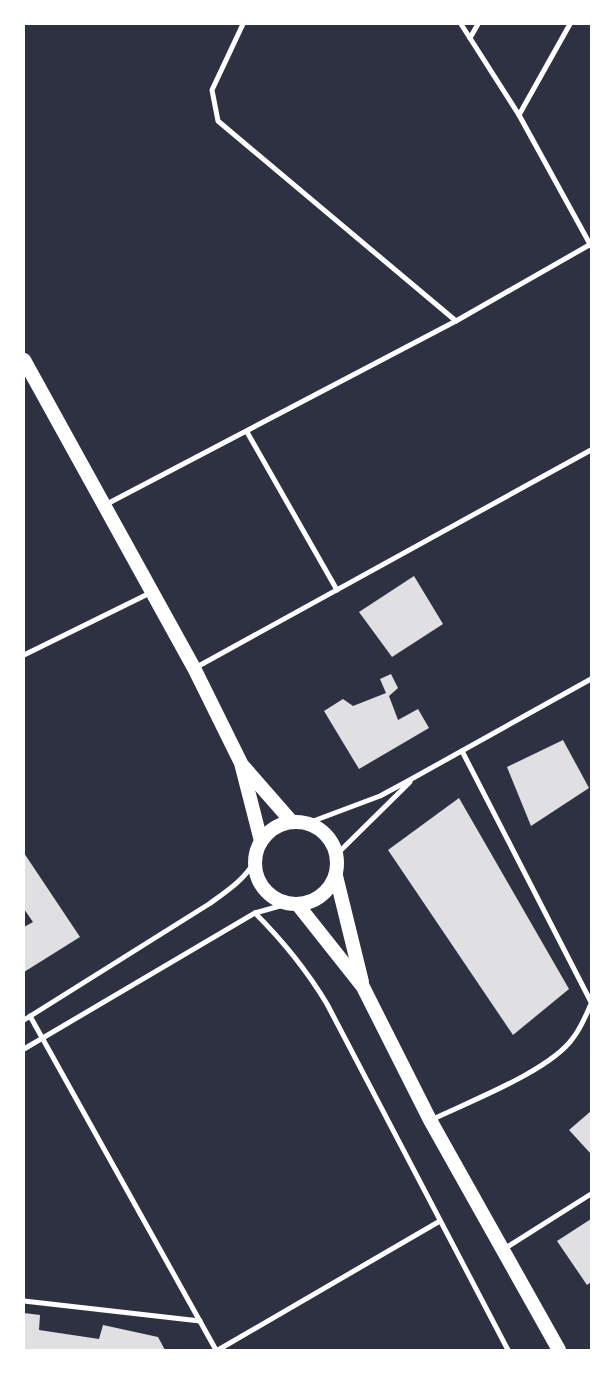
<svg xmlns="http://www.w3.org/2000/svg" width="615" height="1374" font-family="'Space Grotesk',sans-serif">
<rect width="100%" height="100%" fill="#2d3142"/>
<g fill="#e0e0e3">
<path d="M414 576 443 624 392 657 359 612Z"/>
<path d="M391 674 398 688 389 696 398 720 418 709 429 728 359 769 324 711 343 699 353 706 386 693 380 679Z"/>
<path d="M563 740 589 788 531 826 507 767Z"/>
<path d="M459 798 569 989 513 1035 388 850Z"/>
<path d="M24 853 80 937 24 972V927L33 922 24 909Z"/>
<path d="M591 1111V1154L569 1130Z"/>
<path d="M591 1219V1282L587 1285 557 1241Z"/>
<path d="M24 1313 40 1315 39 1330 99 1339 103 1325 158 1337 165 1350 24 1349Z"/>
</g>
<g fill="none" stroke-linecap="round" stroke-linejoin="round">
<g stroke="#fff" stroke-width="5">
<path d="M461 24 519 115 591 246"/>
<path d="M470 38 478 24"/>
<path d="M519 115 570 24"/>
<path d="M456 321 591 244"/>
<path d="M247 432 337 590"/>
<path d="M105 505 456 321 218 121 212 90 243 24"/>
<path d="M24 655 150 593"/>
<path d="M195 668 591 450"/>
<path d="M462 751 591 1002"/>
<path d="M308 823 380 796 406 782 591 679"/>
<path d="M337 854 410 782"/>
<path d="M255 913C283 941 306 969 327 1004L508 1350"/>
<path d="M30 1016 216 1350"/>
<path d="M24 1020 209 904C227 891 244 880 255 861"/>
<path d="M24 1049 255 913 287 904"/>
<path d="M431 1120C468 1102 550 1071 573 1038 581 1028 586 1015 591 1004"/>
<path d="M504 1249 591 1194"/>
<path d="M24 1301 200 1321"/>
<path d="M218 1350 440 1221"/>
</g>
<g stroke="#fff" stroke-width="14">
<path d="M24 360 194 668 241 763 261 841"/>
<path d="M243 766 292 822"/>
<circle cx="296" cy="863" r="41"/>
<path d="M336 876 362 982"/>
<path d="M298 905 363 987 430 1120 559 1350"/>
</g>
</g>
<rect width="615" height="1374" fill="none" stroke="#ffffff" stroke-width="50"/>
</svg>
